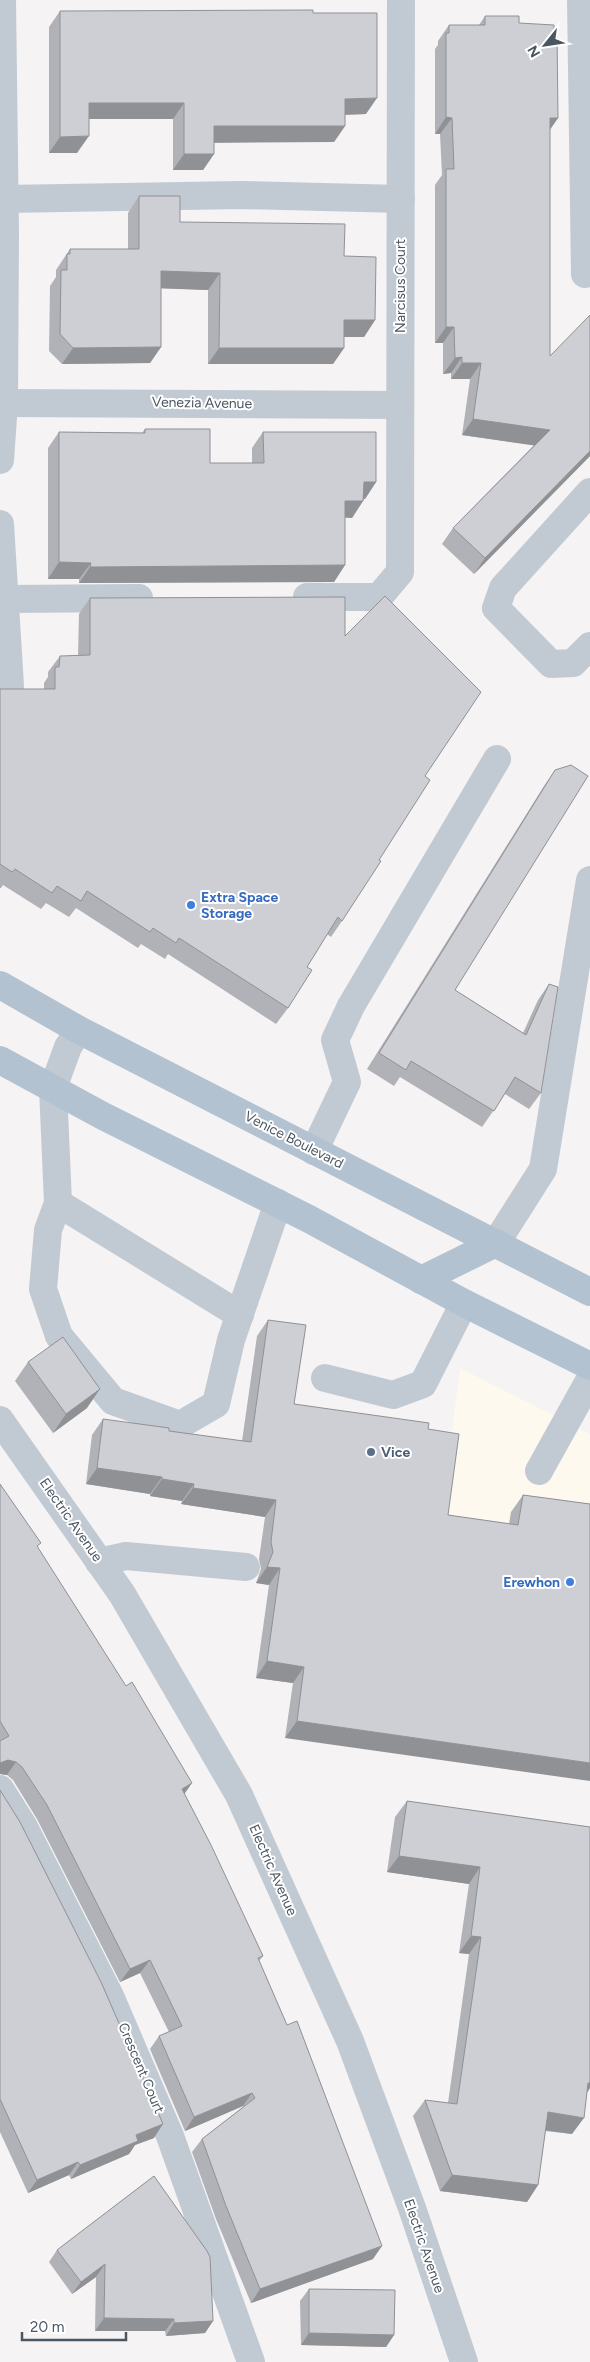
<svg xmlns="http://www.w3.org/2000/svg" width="590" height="2362" font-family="Figtree,sans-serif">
<rect width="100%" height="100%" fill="#f5f3f3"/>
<path fill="#fdf9ef" d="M460 1368 590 1434V1722L419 1697Z"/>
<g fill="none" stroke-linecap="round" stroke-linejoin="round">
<g stroke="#c1cad2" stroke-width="28">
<path d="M581 0 585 274"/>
<path d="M5 199 241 195 401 199"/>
<path d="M4 403 400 405"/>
<path d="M0 460 4 403 5 232 2 0"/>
<path d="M590 492 503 588 496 608 551 664 573 663 590 646"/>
<path d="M0 524 10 686"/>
<path d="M307 597H379L400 572 401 0"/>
<path d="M5 599 139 598"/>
<path d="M79 1030 68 1047 53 1088 58 1203 48 1230 43 1289 59 1336 113 1401 180 1425 216 1404 231 1340 278 1203"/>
<path d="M314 1151 347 1082 335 1040 351 1006 497 759"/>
<path d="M58 1203 240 1315"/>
<path d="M496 1243 543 1169 590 880"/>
<path d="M325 1378 393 1395 423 1384 464 1303"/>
<path d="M0 1420 122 1594 239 1795 350 2041 412 2208 464 2362"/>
<path d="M539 1471 590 1379"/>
<path d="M99 1562 126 1556 246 1567"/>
<path d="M0 1789 24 1827 110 1996 170 2136 251 2362"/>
</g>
<g stroke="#b3c2d1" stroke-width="28">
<path d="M0 985 79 1030 590 1292"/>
<path d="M0 1060 103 1116 309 1219 464 1303 590 1366"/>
<path d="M421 1280 496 1243"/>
</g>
</g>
<g fill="#b0b2b7">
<path d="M60 11 313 13 366 114 345 115V126L334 142H214V154L203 170H173V119H89L77 153H49V27Z"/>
<path d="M485 16 519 23 558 118 550 129V356L590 456 474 574 442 544 453 528 534 445 462 435 470 379H451V373L443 374V343H435V185L442 175 440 134H435V49L438 45V41L449 25H479Z"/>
<path d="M139 196 180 222 344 256 375 320 364 337H344V348L333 364H208V290L161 288V347L150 363 62 364 49 351 50 286 56 277V270L70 249H128V213Z"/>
<path d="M145 429 210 463H252V448L263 432 376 482 365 499H364L363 501 352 518 345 517V565L334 582 79 583V579H48V448L59 432 142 433Z"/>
<path d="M90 598 345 636 425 776 379 860 342 921 331 937 327 934 307 967 288 1008 276 1024 168 954 165 959 141 944 138 948 76 908 69 917 46 903 41 909 3 885 1 888H0V689H44V683L48 677V672L60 656H78L79 614Z"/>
<path d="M555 770 455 990 523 1033 538 1000 549 984 541 1093 529 1109 505 1094 482 1127 400 1077 394 1086 367 1069 544 786Z"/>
<path d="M268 1320 294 1404 428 1429 448 1515 509 1524 511 1512 523 1495 590 1504 285 1738 293 1683 256 1678 269 1585 256 1583 261 1569 259 1559 265 1517 181 1504 182 1501 150 1496V1494L86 1484 92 1435 103 1419 169 1431 242 1441 257 1336Z"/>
<path d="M28 1362 87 1408 53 1433 15 1381Z"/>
<path d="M0 1484 184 1794 263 1956 259 1961 373 2259 251 2303 216 2219 192 2152 202 2139 243 2107V2106L185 2131 150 2049 159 2036 169 2032 140 1973 120 1982 37 1819 13 1780 7 1775 0 1774Z"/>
<path d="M0 1790 154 2138 135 2145 129 2154 71 2179 69 2175 28 2193 0 2132Z"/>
<path d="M407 1801 590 1827V2088L587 2093 572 2134 545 2131 538 2185 527 2202 440 2191 413 2116 425 2100 448 2103 469 1954 459 1953 469 1884 387 1872 395 1817Z"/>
<path d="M154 2176 213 2321 205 2333 166 2336 165 2331H95L96 2277 72 2294 49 2262 57 2250Z"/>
<path d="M309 2289 394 2335 386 2347 301 2345 300 2301Z"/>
</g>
<g fill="#909195">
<path d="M377 98 366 114 333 115 345 99Z"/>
<path d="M89 103H184L173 119H77Z"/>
<path d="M446 117 452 118 440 134H435Z"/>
<path d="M550 118H558L547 134Z"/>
<path d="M214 126H345L334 142 203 143Z"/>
<path d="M89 136 77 153H49L60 137Z"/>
<path d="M184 154H214L203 170H173Z"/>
<path d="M161 271 220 273 208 290 150 288Z"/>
<path d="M344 320H375L364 337H333Z"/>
<path d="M446 327H454L443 343H435Z"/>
<path d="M161 347 150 363 62 364 73 348Z"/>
<path d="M219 348H344L333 364H208Z"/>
<path d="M462 357 451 373 443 374 455 358Z"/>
<path d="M462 363H481L470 379H451Z"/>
<path d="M473 419 550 430 538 446 462 435Z"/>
<path d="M590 451V456L474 574 485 558Z"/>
<path d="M364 482H376L365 499 352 498Z"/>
<path d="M345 501H363L352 518 334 517Z"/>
<path d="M59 562 91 563 79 579H48Z"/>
<path d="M345 565 334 582 79 583 90 567Z"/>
<path d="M100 1389 87 1408 53 1433 66 1414Z"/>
<path d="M97 1468 162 1477 150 1494 86 1484Z"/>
<path d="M162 1479 194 1484 182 1501 150 1496Z"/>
<path d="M193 1488 276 1500 265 1517 181 1504Z"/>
<path d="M267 1567 280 1568 269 1585 256 1583Z"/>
<path d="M267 1661 304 1667 293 1683 256 1678Z"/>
<path d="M297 1721 590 1763V1781L285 1738Z"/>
<path d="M8 1760 16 1762 7 1775 0 1774V1763Z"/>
<path d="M192 1783 183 1796 182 1789Z"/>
<path d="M399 1856 480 1867 469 1884 387 1872Z"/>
<path d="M471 1936 481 1937 469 1954 459 1953Z"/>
<path d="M150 1960 140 1973 120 1982 130 1969Z"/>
<path d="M588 2083H590V2088L582 2100Z"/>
<path d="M252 2093 243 2106 185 2131 194 2117Z"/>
<path d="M548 2112 584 2118 572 2134 536 2129Z"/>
<path d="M163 2124 154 2138 135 2145 129 2154 71 2179 80 2165 136 2135Z"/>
<path d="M78 2162 69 2175 28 2193 37 2180Z"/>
<path d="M452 2175 538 2185 527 2202 440 2191Z"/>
<path d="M382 2246 373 2259 251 2303 260 2289Z"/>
<path d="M105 2264 96 2277 72 2294 81 2282Z"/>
<path d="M104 2318 174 2319 165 2331H95Z"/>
<path d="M213 2321 205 2333 166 2336 174 2323Z"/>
<path d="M309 2333 394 2335 386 2347 301 2345Z"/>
</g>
<g fill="#cdcfd5" stroke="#909195">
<path d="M313 10V13H377V98L345 99V126H214V154H184V103H89V136L60 137V11Z"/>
<path d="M485 16H519V23L554 25V32H557L558 118H550V356L590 315V451L485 558 453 528 550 430 473 419 481 363H462V357L455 358 454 327H446V169H454L452 118 446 117V33H449V25H485Z"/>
<path d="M139 196H180V222L345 224 344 256 376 257 375 320H344V348H219L220 273 161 271V347L73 348 60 334 61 270H67V254H70V249H139Z"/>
<path d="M145 429H210V463H264L263 432H376V482H364L363 501H345V565L90 567 91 563 59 562V432L145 433Z"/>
<path d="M385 596 481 692 425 776 430 780 379 860 381 861 342 921 338 917 307 967 312 970 288 1008 179 938 176 943 153 928 150 932 87 891 81 901 57 886 52 893 15 869 12 872 0 864V689H55V667H59L60 656 90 655V598L345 597V636Z"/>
<path d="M571 765 588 776 455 990 526 1035 549 984 558 987 541 1093 515 1077 494 1111 411 1061 406 1070 379 1053 555 770Z"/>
<path d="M268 1320 306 1325 294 1404 429 1423 428 1429 459 1434 448 1515 518 1525 523 1495 590 1504V1763L297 1721 304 1667 267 1661 280 1568 267 1567 273 1552 271 1542 276 1500 193 1488 194 1484 162 1479V1477L97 1468 103 1419 169 1428V1431L251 1442Z"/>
<path d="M63 1337 100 1389 66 1414 28 1362Z"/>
<path d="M0 1484 41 1543 37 1546 126 1686 132 1682 192 1783 182 1789 211 1845 263 1956 258 1958 287 2025 297 2021 382 2246 260 2289 226 2206 202 2139 255 2098 252 2093 194 2117 159 2036 182 2026 150 1960 130 1969 47 1805 22 1767 16 1762 8 1760 0 1763V1741L9 1736 0 1721Z"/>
<path d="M0 1790 20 1822 101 1982 163 2124 136 2135 138 2141 80 2165 78 2162 37 2180 0 2099Z"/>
<path d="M407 1801 590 1827V2083H588L584 2118 548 2112 538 2185 452 2175 425 2100 457 2104 481 1937 471 1936 480 1867 399 1856Z"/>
<path d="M154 2176 207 2251 210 2257 213 2321 174 2323V2319L104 2318 105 2264 81 2282 57 2250Z"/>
<path d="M309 2289 395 2290 394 2335 309 2333Z"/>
</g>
<g fill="#3f7fe0" stroke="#fff" stroke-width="2">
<circle cx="191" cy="905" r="5"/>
<circle cx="570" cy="1582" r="5"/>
</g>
<circle fill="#5c6f8a" stroke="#fff" stroke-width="2" cx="371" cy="1452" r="5"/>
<g text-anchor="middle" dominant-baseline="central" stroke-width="4" stroke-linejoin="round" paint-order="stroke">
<g font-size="14" fill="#4a5661" stroke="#fff">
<text transform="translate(400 286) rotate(-90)">Narcisus Court</text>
<text transform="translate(202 403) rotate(1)">Venezia Avenue</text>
<text transform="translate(294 1140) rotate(27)">Venice Boulevard</text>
<text transform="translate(71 1520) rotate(55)">Electric Avenue</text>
<text transform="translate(273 1870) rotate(66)">Electric Avenue</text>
<text transform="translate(141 2068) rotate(67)">Crescent Court</text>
<text transform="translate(424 2246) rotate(71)">Electric Avenue</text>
</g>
<g font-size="14" font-weight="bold" fill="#366cbe" stroke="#fff" text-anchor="start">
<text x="201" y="897">Extra Space<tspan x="201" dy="16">Storage</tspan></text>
<text x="560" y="1582" text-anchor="end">Erewhon</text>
</g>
<g font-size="14" font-weight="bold" fill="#4e5e75" stroke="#fff" text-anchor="start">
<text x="381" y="1452">Vice</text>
</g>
</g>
<g transform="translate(545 45) rotate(240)" stroke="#ffffff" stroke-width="4" paint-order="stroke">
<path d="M0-4L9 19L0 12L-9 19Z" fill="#4a5661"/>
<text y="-8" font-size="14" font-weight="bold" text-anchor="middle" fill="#4a5661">N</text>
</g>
<path d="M22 2332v8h104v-8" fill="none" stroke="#4a5661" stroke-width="2.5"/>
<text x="30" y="2332" font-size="15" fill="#4a5661" stroke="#ffffff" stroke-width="4" paint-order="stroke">20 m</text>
</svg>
